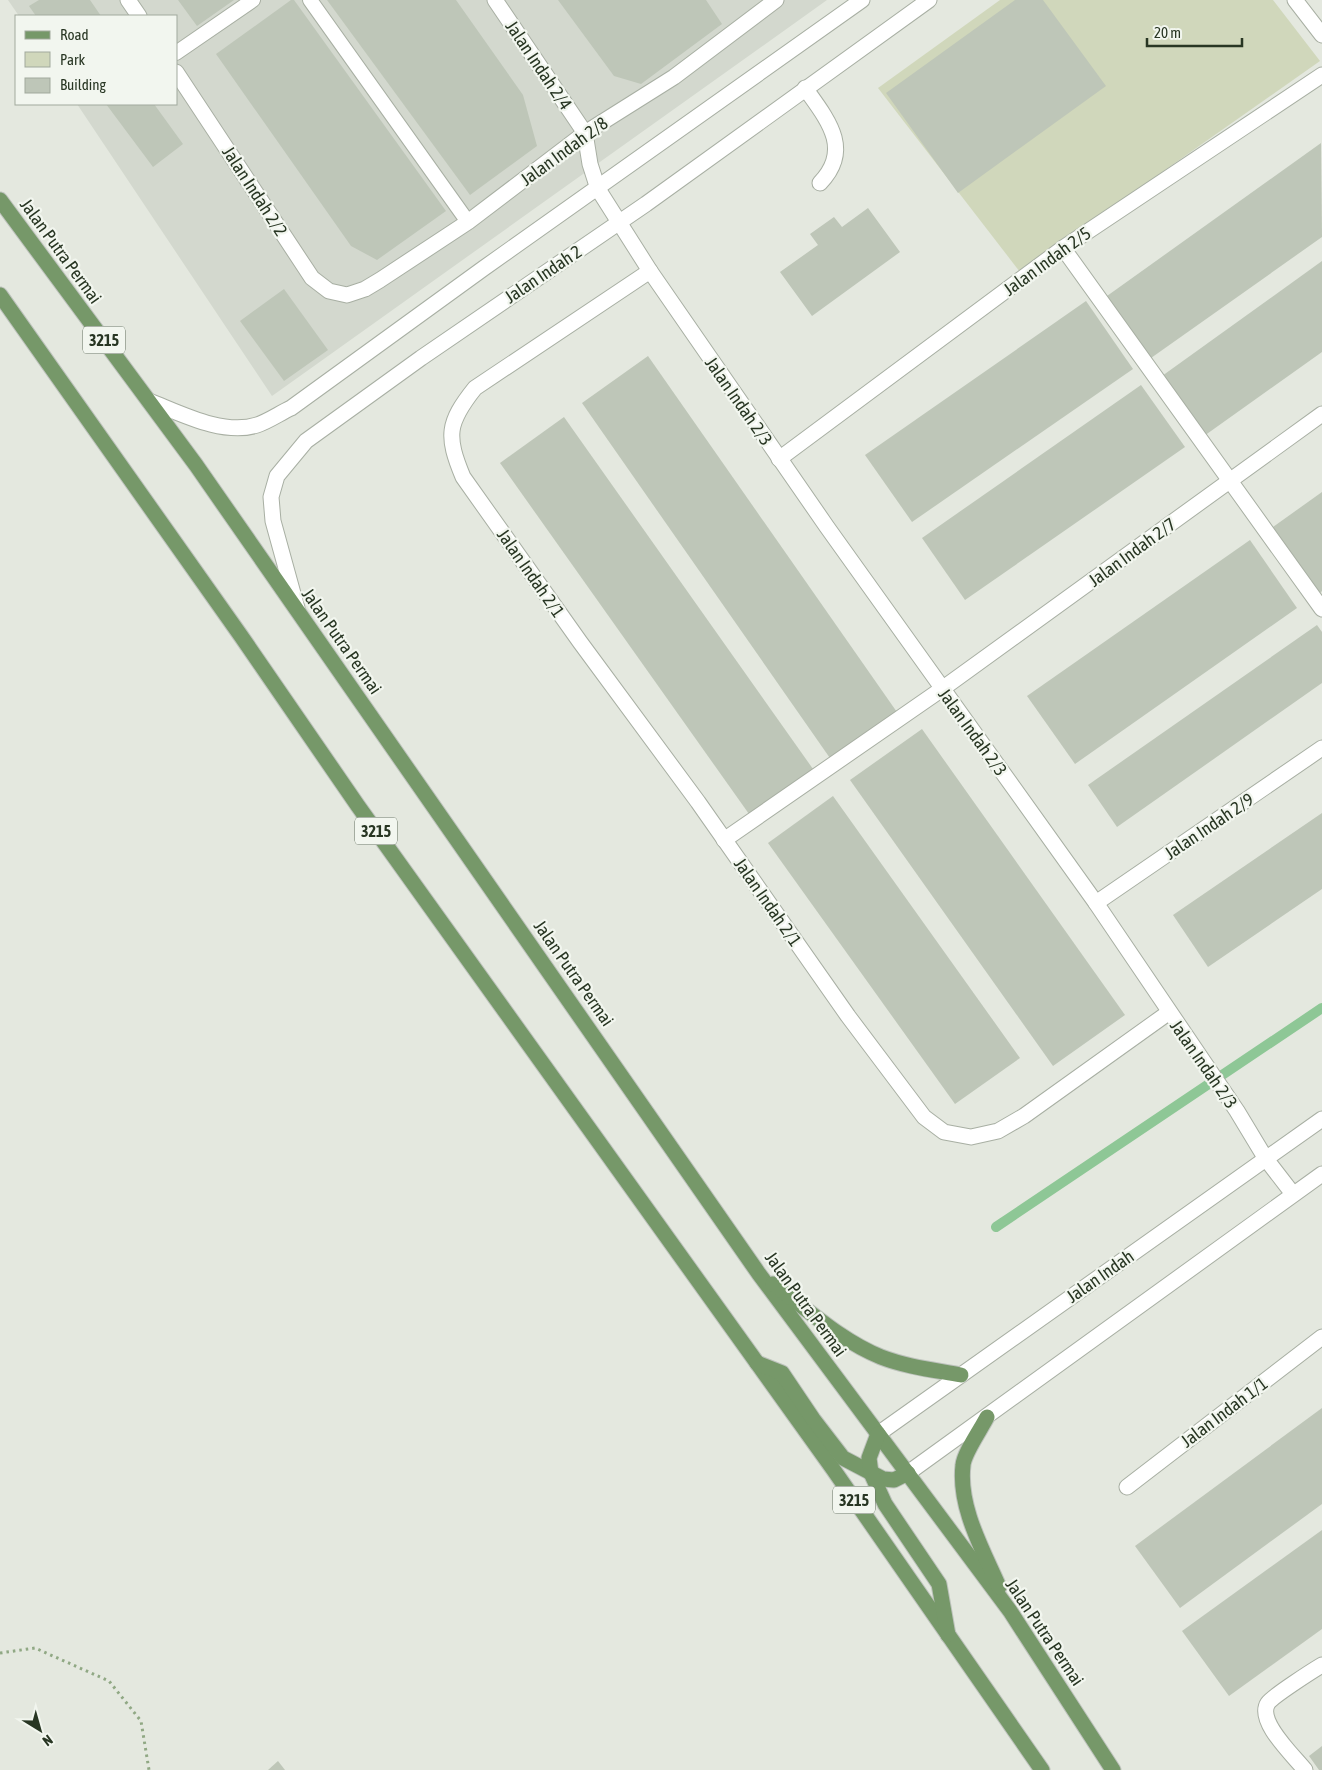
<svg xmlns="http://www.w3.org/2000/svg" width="1322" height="1770" font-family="'Asap Condensed',sans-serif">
<rect width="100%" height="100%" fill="#e4e8df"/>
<path fill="#d3d8ce" d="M8 0H827L272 396 77 104H176V16H19Z"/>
<path fill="#d0d7bb" d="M1000 0H1273L1320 61 1020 272 878 88Z"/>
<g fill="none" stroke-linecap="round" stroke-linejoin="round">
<path stroke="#8ec796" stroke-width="10" d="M996 1227 1322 1008"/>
</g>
<g fill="#bec6b8">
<path d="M39 0H90L101 16H36L29 6Z"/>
<path d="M178 0H234L197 26Z"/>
<path d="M291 0H294L446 211 377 260 351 246 216 54Z"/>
<path d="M327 0H456L523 95 537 146 470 195Z"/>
<path d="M558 0H706L722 24 641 84 614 76Z"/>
<path d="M1015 0H1043L1106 86 958 193 886 93Z"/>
<path d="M106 104H154L183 144 153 167Z"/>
<path d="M1321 143 1322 237 1151 358 1107 296Z"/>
<path d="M868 208 900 252 812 316 780 272 818 245 810 234 834 217 842 227Z"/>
<path d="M1322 261V352L1204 436 1162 376Z"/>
<path d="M284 289 328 350 284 381 240 321Z"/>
<path d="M1086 301 1133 369 912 522 865 455Z"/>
<path d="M648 356 899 715 832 761 582 403Z"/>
<path d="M1141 385 1185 447 965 600 922 538Z"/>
<path d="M564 417 813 769 749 814 500 463Z"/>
<path d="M1322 492V591L1320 593 1273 527Z"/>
<path d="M1250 540 1297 608 1075 764 1027 696Z"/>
<path d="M1317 625 1322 632V683L1117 827 1088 785Z"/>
<path d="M922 729 1125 1015 1053 1066 850 780Z"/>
<path d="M833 796 1020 1058 955 1104 768 843Z"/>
<path d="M1322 813V889L1208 967 1173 915Z"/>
<path d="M1322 1408V1504L1180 1608 1135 1546Z"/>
<path d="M1322 1530V1629L1229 1696 1182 1631Z"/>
<path d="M1322 1746V1770H1319L1309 1756Z"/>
<path d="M278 1761 285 1770H268Z"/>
</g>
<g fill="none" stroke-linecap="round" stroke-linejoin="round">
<defs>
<g id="service">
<path d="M310 0 468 222"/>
<path d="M176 53 253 0"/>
</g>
<g id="minor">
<path d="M128 0 139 16"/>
<path d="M495 0 585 133 590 164 598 189 650 271 827 527 1096 903 1237 1111 1266 1159 1293 1194"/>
<path d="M1295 0 1322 35"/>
<path d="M176 72 312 278 329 291 347 295 365 289 380 280 468 222 585 133 674 77 776 0"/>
<path d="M805 88C827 119 853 149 820 183"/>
<path d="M1063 248 1322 609"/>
<path d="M650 271 475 388C447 423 446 436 463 477L580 642 698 802 848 1016 924 1117 944 1132 971 1137 998 1131 1024 1116 1168 1013"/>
<path d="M779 459 1063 248 1322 75"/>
<path d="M724 840 942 689 1322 414"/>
<path d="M1096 903 1322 748"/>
<path d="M1127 1487 1322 1337"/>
<path d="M1305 1770C1294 1756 1256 1721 1268 1703 1273 1696 1312 1671 1322 1665"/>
</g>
<g id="tertiary">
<path d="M149 401C180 413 223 436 257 425 269 421 280 413 291 408L484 268 862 0"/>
<path d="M297 608 273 521 271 497 277 476 306 441 421 358 646 204 929 0"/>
<path d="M878 1434 1322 1119"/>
<path d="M908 1473 1322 1174"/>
</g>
<g id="primary">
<path d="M0 200 196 465 759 1274 1010 1611 1113 1770"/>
<path d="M0 295 241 636 358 806 833 1469 1042 1770"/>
<path d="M773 1284C807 1309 841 1341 881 1357 907 1367 934 1370 961 1375"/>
<path d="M757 1363 782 1373 813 1419 843 1458 883 1479 894 1480 908 1473"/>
<path d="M987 1417C981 1429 964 1453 963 1465 958 1507 983 1550 999 1587"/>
<path d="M878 1434 869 1458 871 1473 885 1504 939 1584 948 1635"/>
</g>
</defs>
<use href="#service" stroke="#a8afa3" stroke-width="16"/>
<use href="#minor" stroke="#a8afa3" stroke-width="17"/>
<use href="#tertiary" stroke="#a8afa3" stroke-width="17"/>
<use href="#primary" stroke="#bec3bd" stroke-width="17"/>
<path stroke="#90a884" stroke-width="3" stroke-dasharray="2.5 4" stroke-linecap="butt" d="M0 1653 35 1648 109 1681 141 1721 149 1770"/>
<use href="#service" stroke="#fff" stroke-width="14"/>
<use href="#minor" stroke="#fff" stroke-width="15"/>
<use href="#tertiary" stroke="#fff" stroke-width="15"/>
<use href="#primary" stroke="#769869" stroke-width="15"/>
</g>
<g text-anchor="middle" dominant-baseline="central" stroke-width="4.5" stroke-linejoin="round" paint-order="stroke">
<g fill="#f2f6ef" stroke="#657060" stroke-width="1">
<rect x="83" y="326.5" width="42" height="27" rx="4"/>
<rect x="355" y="817.5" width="42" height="27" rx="4"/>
<rect x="833" y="1486.5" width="42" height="27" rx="4"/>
</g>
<g font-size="16" font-weight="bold" fill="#283623">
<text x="104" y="340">3215</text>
<text x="376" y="831">3215</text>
<text x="854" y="1500">3215</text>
</g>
<g font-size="18" fill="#283623" stroke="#f2f6ef">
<text transform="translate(539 65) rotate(56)">Jalan Indah 2/4</text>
<text transform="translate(564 151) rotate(-36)">Jalan Indah 2/8</text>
<text transform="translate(255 191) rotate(57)">Jalan Indah 2/2</text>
<text transform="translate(61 251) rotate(54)">Jalan Putra Permai</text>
<text transform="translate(1047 261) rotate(-36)">Jalan Indah 2/5</text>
<text transform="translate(543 274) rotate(-34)">Jalan Indah 2</text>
<text transform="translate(739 401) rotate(55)">Jalan Indah 2/3</text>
<text transform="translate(1132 552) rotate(-36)">Jalan Indah 2/7</text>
<text transform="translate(531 573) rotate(55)">Jalan Indah 2/1</text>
<text transform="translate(342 641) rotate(55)">Jalan Putra Permai</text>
<text transform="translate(973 732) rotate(54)">Jalan Indah 2/3</text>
<text transform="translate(1209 826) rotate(-34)">Jalan Indah 2/9</text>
<text transform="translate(768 902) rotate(55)">Jalan Indah 2/1</text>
<text transform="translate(574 973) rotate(55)">Jalan Putra Permai</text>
<text transform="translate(1204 1064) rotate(55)">Jalan Indah 2/3</text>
<text transform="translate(1100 1276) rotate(-35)">Jalan Indah</text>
<text transform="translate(806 1304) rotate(54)">Jalan Putra Permai</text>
<text transform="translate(1224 1412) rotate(-37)">Jalan Indah 1/1</text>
<text transform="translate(1045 1632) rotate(56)">Jalan Putra Permai</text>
</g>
</g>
<rect x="15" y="15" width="162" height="90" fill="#f2f6ef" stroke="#a1a99d"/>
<rect x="25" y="31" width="25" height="8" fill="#769869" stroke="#a1a99d"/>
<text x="60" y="40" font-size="15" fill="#283623">Road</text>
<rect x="25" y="52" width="25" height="15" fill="#d0d7bb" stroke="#a1a99d"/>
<text x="60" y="65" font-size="15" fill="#283623">Park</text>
<rect x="25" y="78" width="25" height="15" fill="#bec6b8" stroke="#a1a99d"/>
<text x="60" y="90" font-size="15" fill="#283623">Building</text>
<g transform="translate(40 1730) rotate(143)" stroke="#f2f6ef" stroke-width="4" paint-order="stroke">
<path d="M0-4L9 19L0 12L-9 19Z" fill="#283623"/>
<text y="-8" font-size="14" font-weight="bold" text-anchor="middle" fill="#283623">N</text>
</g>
<path d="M1147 38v8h95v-8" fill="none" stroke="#283623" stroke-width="2.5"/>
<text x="1154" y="38" font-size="15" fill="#283623" stroke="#f2f6ef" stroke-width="4" paint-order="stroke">20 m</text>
</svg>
